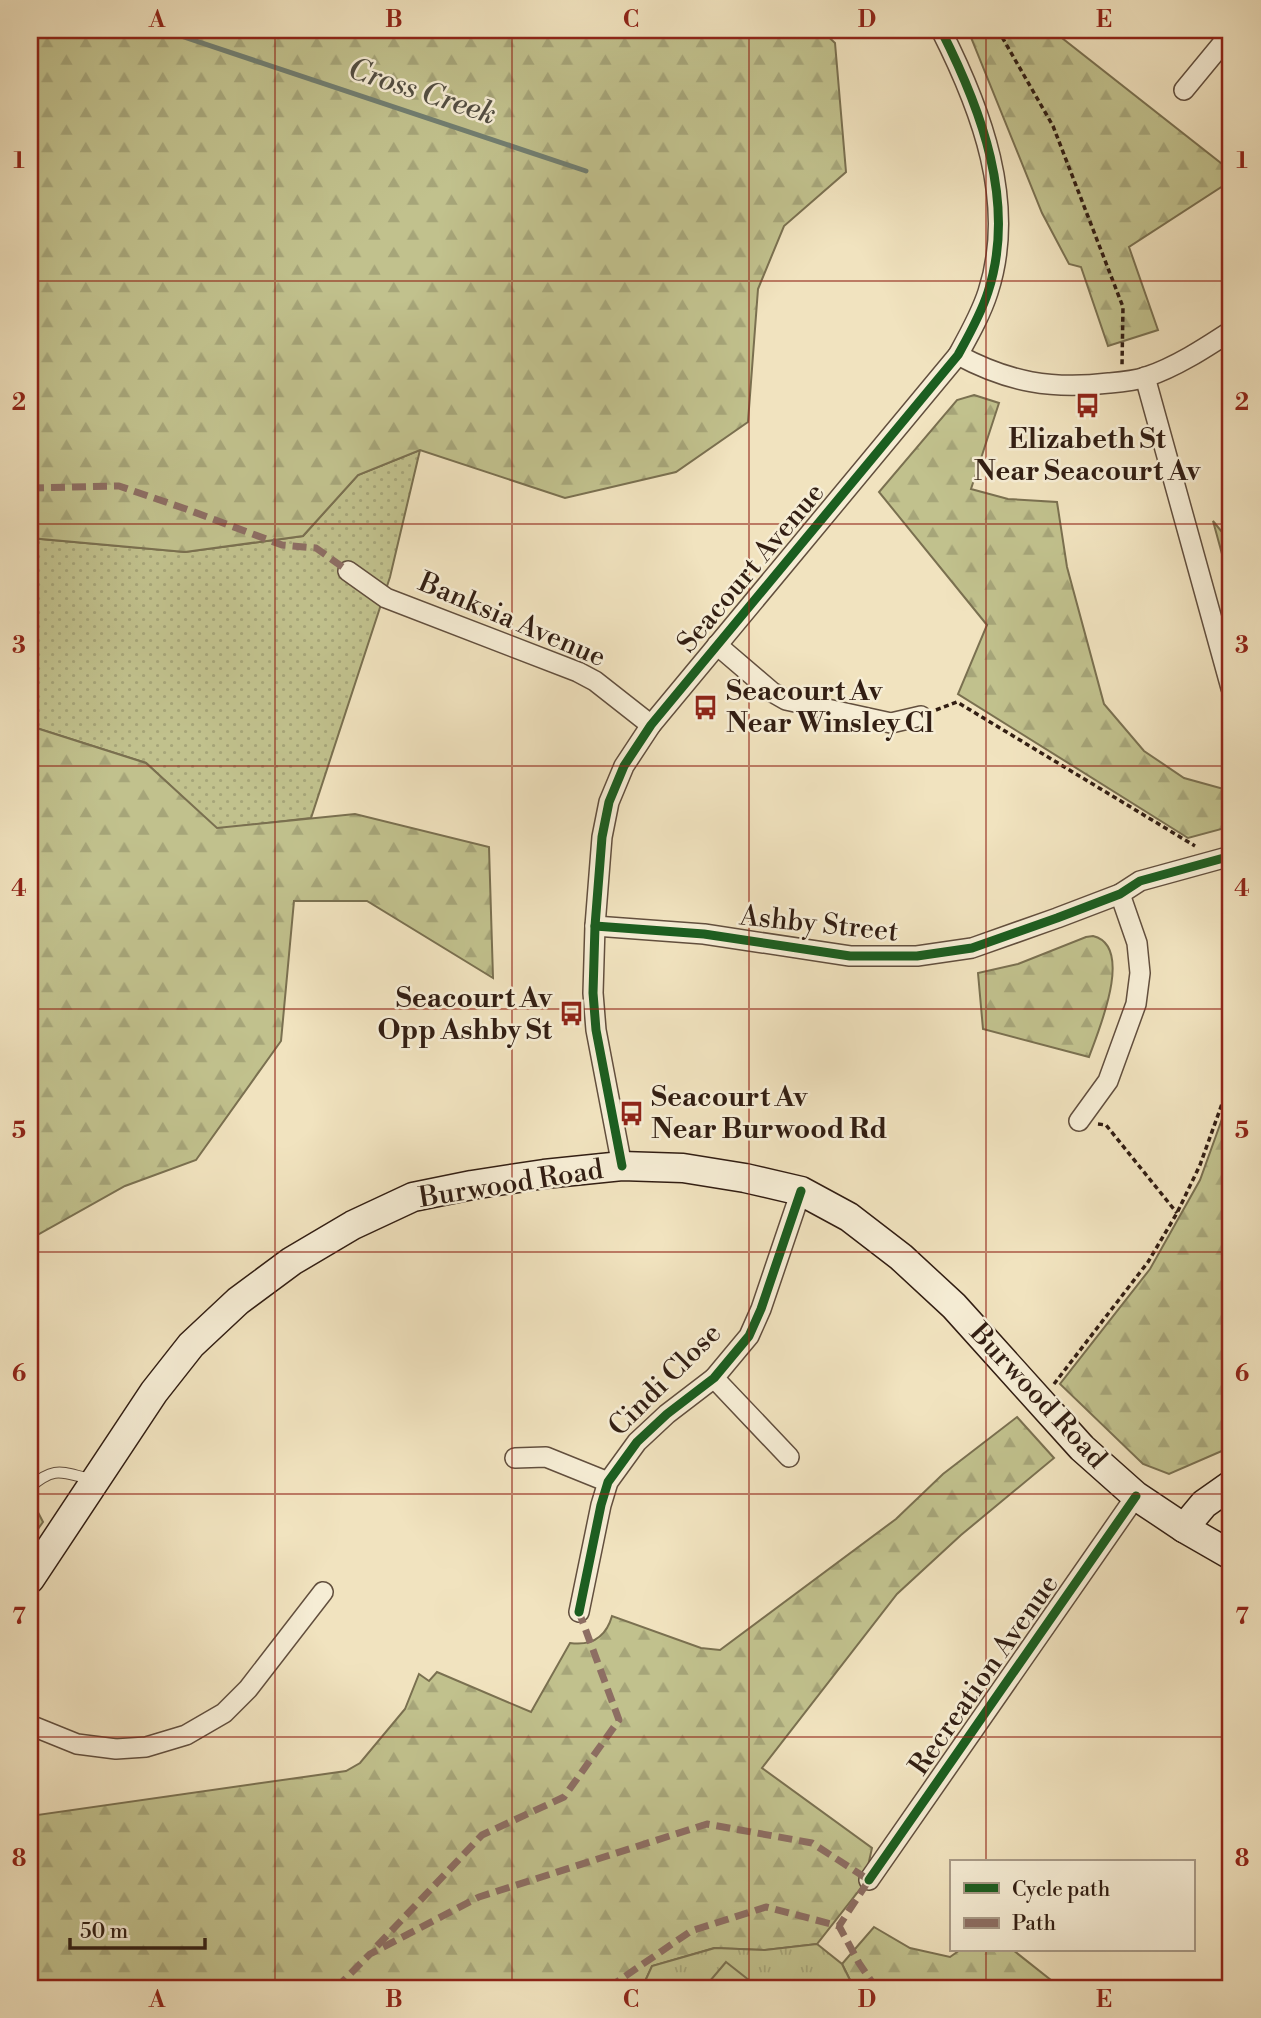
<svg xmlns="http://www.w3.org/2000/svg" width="1261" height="2018" font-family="'Libre Bodoni',serif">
<defs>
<pattern id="grass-dots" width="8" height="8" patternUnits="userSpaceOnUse" patternTransform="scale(1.75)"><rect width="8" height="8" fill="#c1c18d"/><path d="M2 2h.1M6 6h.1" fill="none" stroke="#a6a579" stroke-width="1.8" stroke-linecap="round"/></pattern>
<pattern id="forest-firs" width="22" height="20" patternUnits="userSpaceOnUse" patternTransform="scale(1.75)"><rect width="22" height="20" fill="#c1c18d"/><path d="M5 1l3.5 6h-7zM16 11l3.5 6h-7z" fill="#a6a579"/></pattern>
<pattern id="park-tufts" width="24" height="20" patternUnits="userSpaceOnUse" patternTransform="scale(1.75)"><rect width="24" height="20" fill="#c1c18d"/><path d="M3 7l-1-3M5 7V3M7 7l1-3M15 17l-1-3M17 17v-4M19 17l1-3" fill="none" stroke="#a6a579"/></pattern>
</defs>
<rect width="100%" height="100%" fill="#f1e3bf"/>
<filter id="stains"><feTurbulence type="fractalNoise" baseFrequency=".00286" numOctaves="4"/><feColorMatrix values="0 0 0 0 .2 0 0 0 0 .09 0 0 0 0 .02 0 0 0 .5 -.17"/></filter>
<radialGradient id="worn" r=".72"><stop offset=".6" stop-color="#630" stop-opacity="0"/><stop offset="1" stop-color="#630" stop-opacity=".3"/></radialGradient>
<path fill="url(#grass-dots)" stroke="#7a7050" stroke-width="2" d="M420 450 390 577 311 818 216 829 146 763 30 726V538L185 552 303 536 358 475Z"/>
<g fill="url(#forest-firs)" stroke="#7a7050" stroke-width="2">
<path d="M30 30H821L835 43 846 172 784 226 758 289 748 422 676 472 565 498 420 450 358 475 303 536 185 552 30 538Z"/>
<path d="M968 30H1056L1062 38 1231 171V192L1223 186 1129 247 1158 330 1108 346 1081 267 1069 264 1042 213Z"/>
<path d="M974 395 999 403 971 489 1008 499 1057 502 1067 567 1104 704 1144 751 1184 778 1231 791V824L1229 827 1188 838 958 694 987 625 879 492 957 400Z"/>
<path d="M1213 521 1231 543V587Z"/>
<path d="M30 726 146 763 217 828 355 814 489 847 493 978 367 901H294L281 1041 196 1160 125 1186 39 1234 30 1228Z"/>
<path d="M1093 936C1135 946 1098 1032 1089 1057L983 1029 978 973 1018 964 1086 937Z"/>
<path d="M1231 1094V1447L1169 1474 1143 1464 1060 1384 1150 1269 1200 1180Z"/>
<path d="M1017 1417 1054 1458 961 1535 897 1594 762 1768 872 1848 864 1884 817 1944 765 1950 714 1948 652 1966 642 1988H30V1816L346 1771 360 1763 405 1709 419 1674 429 1681 437 1672 531 1712 570 1643C592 1646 606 1637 612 1616L701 1648 720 1650 896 1519 943 1474Z"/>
<path d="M30 1497 43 1522 30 1540Z"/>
<path d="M874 1927 910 1948 950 1957 960 1950H1013L1061 1988H854L842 1964Z"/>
</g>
<path fill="url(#park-tufts)" stroke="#7a7050" stroke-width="2" d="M817 1944 842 1964 854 1988H642L652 1966 715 1948 765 1950Z"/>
<path fill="#c1c18d" stroke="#7a7050" stroke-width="2" d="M726 1962 759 1988H704Z"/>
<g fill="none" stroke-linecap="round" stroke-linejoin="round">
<path stroke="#717e71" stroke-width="5" d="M163 30 586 171"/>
<defs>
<path id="lane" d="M30 1487C56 1465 62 1473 91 1479"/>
<g id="street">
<path d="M1184 90 1231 33"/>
<path d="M958 355C1008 382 1052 390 1109 383 1121 382 1134 381 1146 377 1176 367 1205 348 1231 331"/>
<path d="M1145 377 1231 688"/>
<path d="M348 571 386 598 578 672 595 681 651 725"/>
<path d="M717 645 772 692 786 700 891 723 921 716"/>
<path d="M595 926 704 934 850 956H917L972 948 1057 918 1120 894 1140 881 1231 856"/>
<path d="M1079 1121 1108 1081 1136 1004 1140 973 1137 943 1120 894"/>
<path d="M622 1166 596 1030 593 993 595 926 602 837 609 802 624 766 651 725 958 355C969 335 981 314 988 292 1017 203 981 109 941 30"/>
<path d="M714 1378 789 1457"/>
<path d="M515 1458 546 1457 608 1482"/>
<path d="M579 1612 601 1505 608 1482 637 1442 667 1414 714 1378 749 1336 761 1309 801 1191"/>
<path d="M30 1725 77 1744 116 1749 146 1747 186 1735 224 1713 248 1689 323 1592"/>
<path d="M869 1880 1136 1496"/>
</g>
<g id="secondary">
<path d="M1184 1528 1204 1504 1231 1485"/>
<path d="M30 1579 154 1392 191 1345 238 1301 292 1261 353 1225 413 1197 472 1185 544 1174 622 1166 683 1168 745 1178 801 1191 849 1217 901 1257 954 1306 1082 1448 1136 1496 1184 1528 1231 1555"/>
</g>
</defs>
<use href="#lane" stroke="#624f3e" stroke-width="12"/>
<use href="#street" stroke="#624f3e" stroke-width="22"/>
<use href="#secondary" stroke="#321e13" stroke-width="31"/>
<g stroke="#321e13" stroke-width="3.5" stroke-dasharray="5 3.5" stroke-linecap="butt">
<path d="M998 30 1053 126 1123 307 1122 366"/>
<path d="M936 710 957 702 1195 846"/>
<path d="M1098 1124 1106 1125 1177 1213"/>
<path d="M1054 1384 1148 1262 1177 1213 1200 1165 1231 1079"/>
</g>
<use href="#lane" stroke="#f6edd5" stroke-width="10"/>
<use href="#street" stroke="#f6edd5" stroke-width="19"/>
<use href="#secondary" stroke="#f6edd5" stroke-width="28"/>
<g stroke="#8d6e63" stroke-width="7" stroke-dasharray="14 7" stroke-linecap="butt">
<path d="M30 488 119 486 186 509 282 545 316 548 348 571"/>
<path d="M377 1946 482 1835 564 1797 619 1720 579 1612"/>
<path d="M336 1988 370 1954 479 1897 707 1824 812 1843 869 1880 839 1926"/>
<path d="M608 1988 691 1931 766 1907 839 1926 859 1963 876 1988"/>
</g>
<defs>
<g id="cycleway">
<path d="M595 926 704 934 850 956H917L972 948 1057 918 1120 894 1140 881 1231 856"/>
<path d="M622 1166 596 1030 593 993 595 926 602 837 609 802 624 766 651 725 958 355C969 335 981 314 988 292 1017 203 981 109 941 30"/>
<path d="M579 1612 601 1505 608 1482 637 1442 667 1414 714 1378 749 1336 761 1309 801 1191"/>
<path d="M869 1880 1136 1496"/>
</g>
</defs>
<use href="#cycleway" stroke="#f6edd5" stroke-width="13"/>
<use href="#cycleway" stroke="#1b5e20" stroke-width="9"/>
</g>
<path fill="none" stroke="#8f2418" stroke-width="2" stroke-opacity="0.55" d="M275 30V1988M512 30V1988M749 30V1988M986 30V1862M30 281H1231M30 524H1231M30 766H1231M30 1009H1231M30 1252H1231M30 1494H1231M30 1737H1231M986 1950V1988"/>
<defs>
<symbol id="bus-bare" viewBox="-9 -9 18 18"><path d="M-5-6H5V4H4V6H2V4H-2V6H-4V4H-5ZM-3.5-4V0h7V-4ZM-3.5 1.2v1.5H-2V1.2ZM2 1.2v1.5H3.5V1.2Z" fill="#8f2418" stroke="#f6edd5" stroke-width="2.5" paint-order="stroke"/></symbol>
</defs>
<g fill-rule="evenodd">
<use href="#bus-bare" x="1070" y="388" width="35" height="35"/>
<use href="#bus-bare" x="688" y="690" width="35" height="35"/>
<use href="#bus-bare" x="554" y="996" width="35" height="35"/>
<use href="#bus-bare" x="614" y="1096" width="35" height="35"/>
</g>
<g text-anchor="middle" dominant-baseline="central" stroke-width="5" stroke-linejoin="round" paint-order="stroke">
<g font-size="28" font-weight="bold" fill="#321e13" stroke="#f6edd5" text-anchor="start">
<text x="1087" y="439" text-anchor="middle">Elizabeth St<tspan x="1087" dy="32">Near Seacourt Av</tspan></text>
<text x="726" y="691">Seacourt Av<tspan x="726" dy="32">Near Winsley Cl</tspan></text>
<text x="552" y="998" text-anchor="end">Seacourt Av<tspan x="552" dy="32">Opp Ashby St</tspan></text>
<text x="651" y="1097">Seacourt Av<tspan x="651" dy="32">Near Burwood Rd</tspan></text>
</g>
<g font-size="28" fill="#321e13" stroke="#f6edd5">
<text transform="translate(751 568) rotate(-50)">Seacourt Avenue</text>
<text transform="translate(512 620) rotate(23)">Banksia Avenue</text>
<text transform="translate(819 924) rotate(6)">Ashby Street</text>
<text transform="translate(511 1184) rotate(-9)">Burwood Road</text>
<text transform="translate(665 1380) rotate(-45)">Cindi Close</text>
<text transform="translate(1038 1396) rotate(47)">Burwood Road</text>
<text transform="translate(984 1675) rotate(-55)">Recreation Avenue</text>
</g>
<g font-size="30" font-style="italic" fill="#524e42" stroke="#f6edd5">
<text transform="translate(422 92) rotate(18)">Cross Creek</text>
</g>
</g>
<rect width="1261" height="2018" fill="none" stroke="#f1e3bf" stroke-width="77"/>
<rect x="950" y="1860" width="245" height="91" fill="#f6edd5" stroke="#a89a87" stroke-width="2"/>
<rect x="964" y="1883" width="35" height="10" fill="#1b5e20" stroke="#a89a87" stroke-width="2"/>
<text x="1012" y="1896" font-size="21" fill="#321e13">Cycle path</text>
<rect x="964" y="1918" width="35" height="10" fill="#8d6e63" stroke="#a89a87" stroke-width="2"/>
<text x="1012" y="1930" font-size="21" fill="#321e13">Path</text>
<path d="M70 1938v10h135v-10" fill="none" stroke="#321e13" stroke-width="3.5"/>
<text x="80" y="1938" font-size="21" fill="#321e13" stroke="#f6edd5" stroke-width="5" paint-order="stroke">50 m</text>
<rect x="38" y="38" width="1184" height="1942" fill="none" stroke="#8f2418" stroke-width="2.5"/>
<g font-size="23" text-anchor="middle" font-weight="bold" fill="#8f2418">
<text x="157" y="27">A</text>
<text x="394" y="27">B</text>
<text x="631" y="27">C</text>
<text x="867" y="27">D</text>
<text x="1104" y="27">E</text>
<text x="19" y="168">1</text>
<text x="1242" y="168">1</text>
<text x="19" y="410">2</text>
<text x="1242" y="410">2</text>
<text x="19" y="653">3</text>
<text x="1242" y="653">3</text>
<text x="19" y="896">4</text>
<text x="1242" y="896">4</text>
<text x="19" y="1138">5</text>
<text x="1242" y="1138">5</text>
<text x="19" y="1381">6</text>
<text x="1242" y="1381">6</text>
<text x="19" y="1624">7</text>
<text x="1242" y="1624">7</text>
<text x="19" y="1866">8</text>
<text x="1242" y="1866">8</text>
<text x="157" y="2007">A</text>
<text x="394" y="2007">B</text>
<text x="631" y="2007">C</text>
<text x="867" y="2007">D</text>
<text x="1104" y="2007">E</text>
</g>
<rect width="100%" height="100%" filter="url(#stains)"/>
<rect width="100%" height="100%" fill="url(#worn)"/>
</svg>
